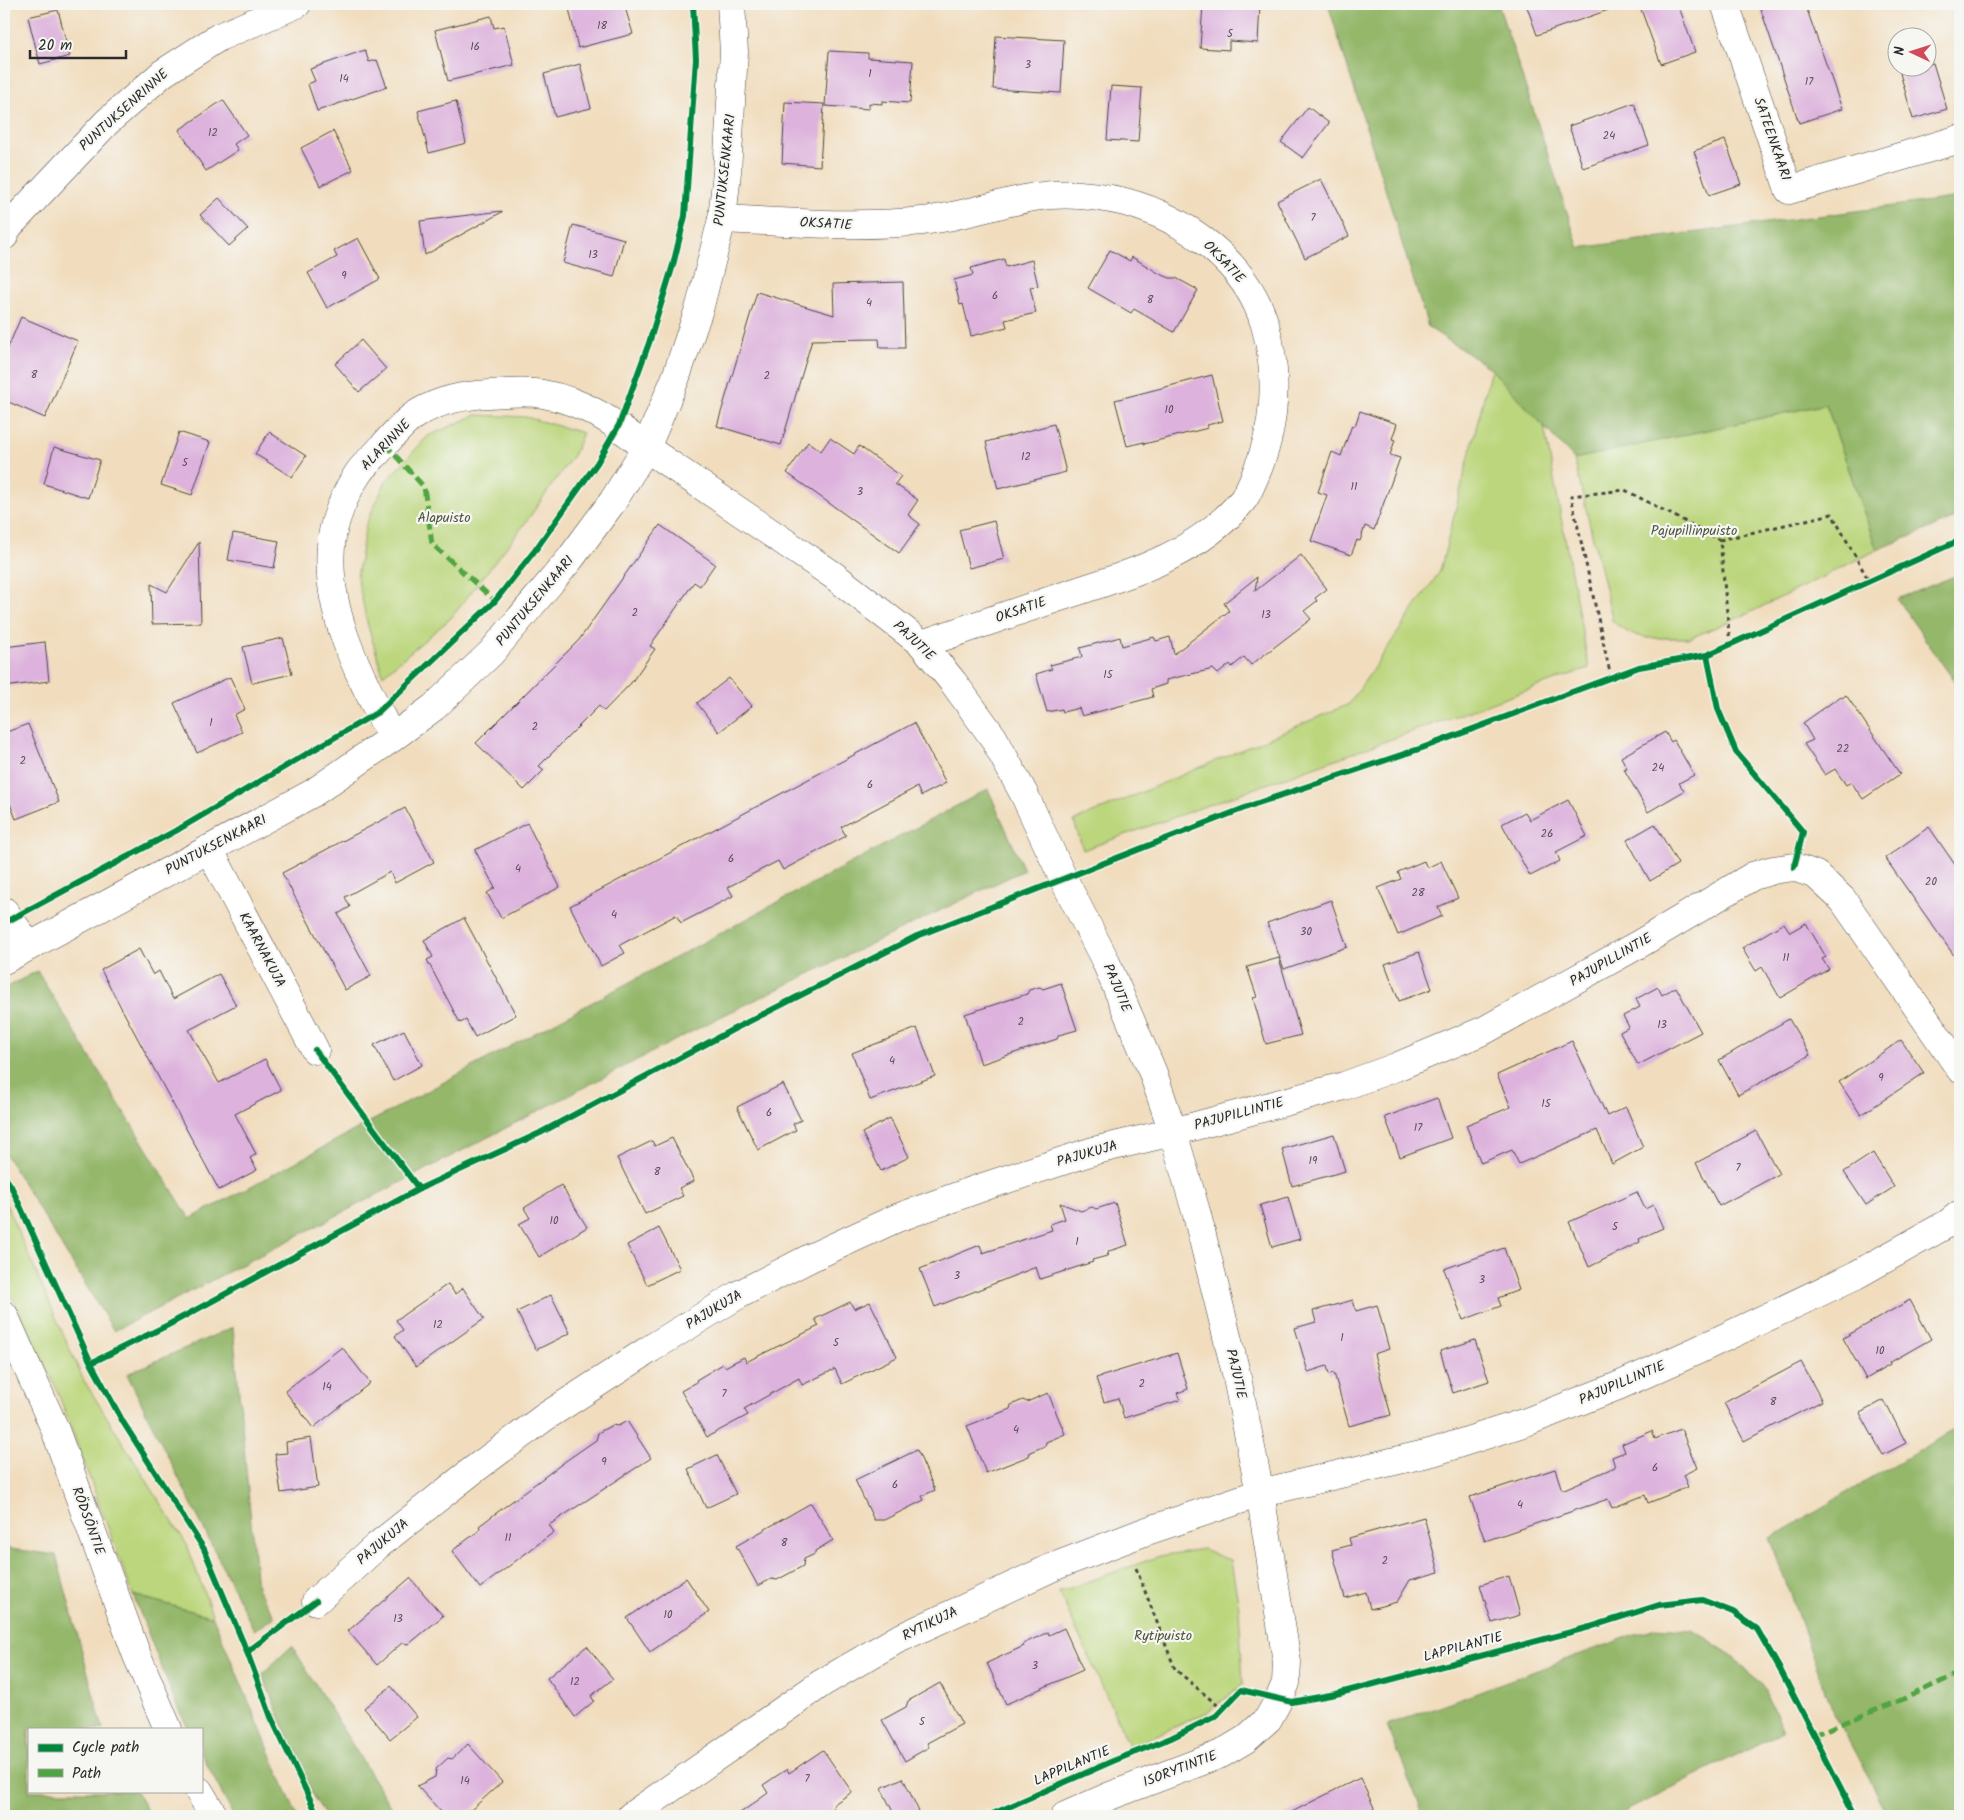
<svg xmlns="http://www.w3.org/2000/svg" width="1964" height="1820" font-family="Kalam,sans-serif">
<rect width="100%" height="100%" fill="#f6f6f2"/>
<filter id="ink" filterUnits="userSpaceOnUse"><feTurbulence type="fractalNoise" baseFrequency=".02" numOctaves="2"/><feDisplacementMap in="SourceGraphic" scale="10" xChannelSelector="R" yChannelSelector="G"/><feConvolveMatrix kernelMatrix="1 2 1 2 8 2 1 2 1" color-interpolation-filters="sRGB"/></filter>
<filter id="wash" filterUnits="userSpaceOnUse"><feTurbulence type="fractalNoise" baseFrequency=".0096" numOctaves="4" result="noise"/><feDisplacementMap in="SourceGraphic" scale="20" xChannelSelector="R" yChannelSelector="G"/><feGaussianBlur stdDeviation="1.12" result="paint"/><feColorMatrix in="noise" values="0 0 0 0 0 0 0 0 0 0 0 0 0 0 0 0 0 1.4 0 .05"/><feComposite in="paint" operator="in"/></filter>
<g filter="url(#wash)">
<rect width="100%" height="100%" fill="#f1ddbe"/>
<g fill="#bbd67b" stroke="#738053">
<path d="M1491 369 1544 426 1589 668 1083 850 1074 821 1349 704 1440 571Z"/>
<path d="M1826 404 1877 550 1747 614 1690 638H1647L1629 633 1613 622 1574 459Z"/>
<path d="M476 415 526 417 583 433 574 454 523 526 451 618 383 675 368 626 357 577 366 524 386 481 428 436Z"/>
<path d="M4 1200 83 1379 187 1545 213 1617 133 1595 57 1390 4 1280Z"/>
<path d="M1203 1549 1231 1561 1239 1608 1243 1684 1208 1712 1130 1747 1059 1592 1160 1556Z"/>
</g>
<g fill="#94b76b" stroke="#60714b">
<path d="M1328 4H1498L1579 248 1960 197V516L1877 550 1826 404 1574 459 1491 369 1428 327Z"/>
<path d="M1960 574V689L1897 599Z"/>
<path d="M988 789 1024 870 720 1017 114 1331 4 1152V989L37 971 190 1219Z"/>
<path d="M233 1327 257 1588 275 1617 254 1630 127 1374Z"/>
<path d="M1960 1426V1816H1889L1831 1708 1770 1538Z"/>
<path d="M4 1548 56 1555 103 1729H29V1791H136L150 1816H4Z"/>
<path d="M133 1595 213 1617 297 1816H234L233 1815 201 1753V1729H189L178 1709Z"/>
<path d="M1652 1628 1692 1630 1736 1658 1766 1691 1782 1732 1616 1816H1424L1387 1725Z"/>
<path d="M292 1646 396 1816H326L311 1793 262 1674Z"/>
</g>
<g id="blocks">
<g fill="#ddb3dd">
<path d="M568 4H624L633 34 578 48Z"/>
<path d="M1203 4H1260L1258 43 1229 41V50L1200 48Z"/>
<path d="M1526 4H1614V8L1537 35Z"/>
<path d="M1639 4H1678L1695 52 1661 64Z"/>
<path d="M1759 4H1805L1842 109 1799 123Z"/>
<path d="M58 10 70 56 40 64 28 17Z"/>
<path d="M491 16 494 28 504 26 514 65 448 81 435 30Z"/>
<path d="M996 36 1064 40 1061 93 993 89Z"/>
<path d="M365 50 369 62 377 60 387 87 317 111 308 84 315 81 310 69Z"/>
<path d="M829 51 868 53V58L913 61 910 103 882 101V104L869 103V109L825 106Z"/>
<path d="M1933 63 1947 109 1913 119 1900 73 1919 68H1926V65Z"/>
<path d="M580 64 591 108 555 117 544 74Z"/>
<path d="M1111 86 1142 88 1138 142 1107 140Z"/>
<path d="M223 100 247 135 234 144 238 150 206 171 179 130Z"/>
<path d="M456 101 466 143 429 153 418 111Z"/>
<path d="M785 102 824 104 820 166 782 163Z"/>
<path d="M1634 103 1649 145 1583 168 1569 126Z"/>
<path d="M1308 107 1329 123 1303 158 1281 142Z"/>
<path d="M333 131 353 170 320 186 301 148Z"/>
<path d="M1725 140 1741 184 1709 195 1694 151Z"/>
<path d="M1321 179 1349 236 1305 258 1277 201Z"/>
<path d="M219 198 248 229 229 246 200 215Z"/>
<path d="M502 211V212L425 255 420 221Z"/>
<path d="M573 225 624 239 614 277 563 263Z"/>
<path d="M358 238 380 279 327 308 308 273 337 257 334 251Z"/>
<path d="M1110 250 1130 261 1132 257 1160 274 1170 278H1176L1198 290 1174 332 1134 309 1131 313 1088 288Z"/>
<path d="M1004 259 1006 267 1032 260 1038 286 1030 287 1036 313 1005 320 1007 327 971 336 963 304 960 305 954 280 973 275 971 268Z"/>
<path d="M903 282 905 348H880L879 339 812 340 781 445 717 426 757 292 834 315 833 284Z"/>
<path d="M21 317 78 341 45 418 4 400V357Z"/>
<path d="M361 340 386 369 359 392 335 364Z"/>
<path d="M1212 375 1223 421 1207 425 1208 428 1144 444V442L1127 446 1115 400Z"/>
<path d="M1360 411 1397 424 1392 439 1395 440 1390 455 1400 458 1374 530 1365 526 1360 541 1357 540 1351 555 1311 541 1327 495 1318 492 1332 452 1341 456 1352 425 1355 426Z"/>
<path d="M1054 424 1066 472 998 489 986 442Z"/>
<path d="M179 432 210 442 192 495 161 485Z"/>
<path d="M269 432 306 456 292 477 255 454Z"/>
<path d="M830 438 854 454 859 446 901 476 895 484 918 500 908 515 920 524 899 553 787 473 808 442 821 451Z"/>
<path d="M54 447 100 460 88 498 44 484Z"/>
<path d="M994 521 1004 559 969 568 959 530Z"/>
<path d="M660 525 715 564 700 586 694 582 650 646 655 649 631 683 604 711 599 706 539 766 544 770 524 790 476 743 579 640Z"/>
<path d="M233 533 279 541 274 568 228 560Z"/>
<path d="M199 542 201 623 152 624 151 584 167 592Z"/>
<path d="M1301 555 1327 589 1315 598 1317 601 1304 611 1311 619 1251 665 1244 657 1232 667 1230 664 1218 674 1213 669 1166 680V684L1151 689 1153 697 1082 716 1079 708 1063 712 1062 709 1047 712 1036 674 1052 669 1050 665 1082 657 1080 648 1120 637 1122 646 1154 637 1156 641 1170 637 1174 654 1229 611 1224 603 1257 577 1255 591Z"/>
<path d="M283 638 292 674 252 683 243 647Z"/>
<path d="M45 642 49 681 4 687V647Z"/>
<path d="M230 677 245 709 234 715 242 732 197 753 174 703Z"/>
<path d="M729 678 752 706 719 732 697 703Z"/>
<path d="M1846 695 1900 774 1863 799 1851 782 1846 785 1835 769 1825 775 1804 744 1813 740 1803 723 1841 696 1842 698Z"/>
<path d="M914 723 946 783 921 796 917 787 841 827 846 836 783 870 778 861 728 887 733 896 681 923 676 915 620 945 625 953 601 966 570 906Z"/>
<path d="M28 724 59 802 16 819 4 788V733Z"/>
<path d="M1665 732 1671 742 1674 740 1694 775 1679 783 1684 791 1648 812 1624 769 1627 768 1621 757Z"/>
<path d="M1568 800 1587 836 1556 852 1560 861 1530 876 1502 824 1525 812 1530 820Z"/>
<path d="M405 808 434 862 395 883 390 872 345 897 350 907 338 914 371 976 345 990 282 873Z"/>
<path d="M527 823 560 887 501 918 487 893 495 888 475 850Z"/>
<path d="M1655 824 1678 864 1650 881 1627 840Z"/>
<path d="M1929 827 1960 872V964L1885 858Z"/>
<path d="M1424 861 1427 868 1441 861 1458 898 1438 907 1442 916 1398 935 1378 888 1401 879 1398 872Z"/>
<path d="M1331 900 1347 947 1284 969 1267 923Z"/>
<path d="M464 918 516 1015 475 1037 466 1020 460 1023 427 960 433 957 424 940Z"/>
<path d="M1784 923 1790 932 1806 923 1826 957 1822 959 1829 969 1780 998 1762 967 1756 971 1742 948Z"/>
<path d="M139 949 153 975 159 971 173 999 219 974 236 1005 189 1030 219 1083 265 1059 281 1090 235 1114 256 1154 250 1158 257 1170 219 1190 101 970Z"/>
<path d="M1419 952 1432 989 1399 1001 1385 964Z"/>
<path d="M1279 958 1301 1035 1266 1044 1253 998 1257 997 1247 967Z"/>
<path d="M1061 983 1077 1030 1059 1035 1057 1039 981 1064 965 1014 1027 994 1029 990 1040 987 1043 989Z"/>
<path d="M1658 987 1662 995 1676 987 1701 1032 1638 1065 1620 1032 1629 1027 1623 1016 1640 1007 1636 999Z"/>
<path d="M1789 1019 1810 1055 1738 1095 1719 1060Z"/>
<path d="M917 1028 935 1076 870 1100 852 1053Z"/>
<path d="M404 1030 422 1065 393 1081 374 1045Z"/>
<path d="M1901 1040 1924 1073 1861 1115 1839 1082Z"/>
<path d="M1572 1041 1607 1116 1626 1107 1643 1147 1612 1164 1597 1130 1519 1164 1512 1150 1481 1163 1466 1125 1511 1107 1497 1075Z"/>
<path d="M783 1084 801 1120 793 1124 796 1130 758 1150 737 1107Z"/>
<path d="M1437 1098 1451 1138 1400 1157 1385 1117Z"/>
<path d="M890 1118 909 1157 881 1171 862 1133Z"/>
<path d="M1756 1131 1779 1174 1719 1206 1696 1163Z"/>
<path d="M1334 1134 1345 1171 1292 1186 1282 1149Z"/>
<path d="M672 1138 694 1181 679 1188 683 1196 645 1214 617 1158 652 1141 655 1146Z"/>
<path d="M1873 1153 1894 1187 1866 1205 1844 1172Z"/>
<path d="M561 1185 587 1227 539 1257 519 1224 530 1218 524 1208Z"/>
<path d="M1637 1192 1645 1209 1653 1205 1663 1228 1639 1239 1640 1242 1589 1267 1569 1222Z"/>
<path d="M1288 1197 1300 1239 1272 1247 1260 1205Z"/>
<path d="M1060 1203 1081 1211 1092 1207 1096 1209 1115 1203 1128 1245 1109 1251 1107 1256 1092 1260 1093 1262 1040 1279 1036 1267 935 1307 920 1269 980 1245 983 1253 1052 1230 1050 1224 1065 1219Z"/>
<path d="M659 1228 680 1269 647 1285 627 1245Z"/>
<path d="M1504 1248 1519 1290 1498 1298 1501 1306 1463 1320 1444 1269Z"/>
<path d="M448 1284 455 1294 463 1288 484 1319 416 1367 395 1336 403 1330 396 1320Z"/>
<path d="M551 1295 570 1333 536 1350 517 1312Z"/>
<path d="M1353 1300 1356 1311 1377 1305 1389 1349 1374 1354 1391 1415 1349 1426 1334 1373 1329 1374 1327 1366 1308 1372 1295 1328 1316 1322 1313 1311Z"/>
<path d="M1910 1300 1931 1339 1889 1363 1890 1365 1866 1379 1843 1338Z"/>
<path d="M850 1302 854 1309 870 1302 897 1357 842 1384 835 1369 802 1385 799 1378 744 1409 748 1415 707 1437 681 1391 697 1382 696 1380 723 1364 725 1367 744 1357 746 1362 819 1326 815 1319Z"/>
<path d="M1475 1340 1489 1381 1453 1393 1440 1351Z"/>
<path d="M342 1347 370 1383 313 1428 285 1391Z"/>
<path d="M1177 1353 1188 1389 1177 1393 1180 1400 1124 1418 1118 1398 1104 1402 1096 1378Z"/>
<path d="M1801 1362 1822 1401 1744 1441 1724 1403Z"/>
<path d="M1048 1393 1065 1434 1046 1442 1045 1446 1030 1452 1029 1456 986 1473 967 1426 1010 1409 1011 1405 1023 1400 1027 1402Z"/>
<path d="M1884 1400 1906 1443 1883 1455 1860 1413Z"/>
<path d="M627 1421 651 1458 549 1525 554 1532 480 1588 452 1551 481 1529 479 1526 567 1460 596 1440 598 1433 612 1425 618 1426Z"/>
<path d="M1681 1429 1697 1468 1683 1475 1688 1487 1648 1503 1645 1495 1612 1508 1608 1499 1485 1541 1470 1497 1555 1469 1562 1490 1615 1467 1612 1457 1625 1452 1622 1444 1652 1431 1655 1439Z"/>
<path d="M311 1438 318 1487 281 1493 275 1454 287 1453 286 1442Z"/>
<path d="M917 1450 935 1490 922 1496 924 1500 884 1520H874L855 1480Z"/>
<path d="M717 1455 736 1494 706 1508 688 1469Z"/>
<path d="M811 1503 833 1540 815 1551V1554L804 1559 803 1566 777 1580 771 1579 758 1586 736 1546Z"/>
<path d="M1424 1517 1439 1572 1410 1580 1397 1602 1370 1609 1366 1592 1345 1598 1332 1550 1351 1545 1349 1538Z"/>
<path d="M1509 1576 1520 1615 1492 1623 1480 1585Z"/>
<path d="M410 1578 443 1616 409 1644 402 1643 377 1665 348 1631Z"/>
<path d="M686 1578 709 1612 650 1652 627 1618Z"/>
<path d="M1064 1628 1083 1670 1006 1704 987 1663 1024 1646 1023 1644 1048 1632 1049 1635Z"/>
<path d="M587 1646 613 1679 591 1696 594 1701 575 1717 547 1678Z"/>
<path d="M940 1683 962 1724 927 1743 929 1747 905 1761 882 1720 906 1707 908 1701Z"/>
<path d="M391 1686 417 1717 390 1739 364 1708Z"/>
<path d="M468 1744 502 1782 471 1810H467L459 1816H445L417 1786 435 1777 436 1769 448 1758 452 1759Z"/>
<path d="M823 1750 852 1792 834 1804 833 1809 823 1816H736L768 1793 763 1785 787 1769 789 1773Z"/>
<path d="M903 1778 921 1816H895L881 1788Z"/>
<path d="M1360 1778 1378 1816H1284L1337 1789Z"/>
</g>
</g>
</g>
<g filter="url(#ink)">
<use href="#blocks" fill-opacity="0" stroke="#494641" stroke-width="1"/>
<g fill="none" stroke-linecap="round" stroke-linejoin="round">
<defs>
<g id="minor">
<path d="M1725 4 1789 190 1960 139"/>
<path d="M722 219C788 222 855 228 922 221 960 217 996 204 1034 197 1063 192 1096 195 1125 202 1185 218 1247 263 1265 325 1279 374 1276 428 1255 476 1251 484 1248 494 1242 501 1196 557 1123 576 1057 598 1012 613 967 629 922 644"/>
<path d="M4 236 8 227 107 122 163 73 219 37 297 4"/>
<path d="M392 738C362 679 325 615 331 546 332 523 346 491 359 472 364 465 371 459 377 453 387 442 405 420 418 413 440 400 465 395 490 394 507 393 526 391 543 394 583 401 615 422 646 448L833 575 922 644 953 682 993 737 1024 794 1063 878 1105 960 1153 1073 1173 1132 1197 1215 1236 1373 1260 1493 1287 1662 1286 1683 1279 1699 1268 1719 1246 1739 1221 1754 1110 1796 1065 1816"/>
<path d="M209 849 315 1050"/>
<path d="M4 911 29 946"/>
<path d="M4 960 313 793 392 738 434 707 491 653 570 559 613 501 646 448 676 377 700 306 722 219 727 172 734 52 731 4"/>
<path d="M4 1315 54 1427 136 1653 168 1729"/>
<path d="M316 1601 377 1546 472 1471 545 1417 650 1349 738 1295 810 1258 897 1218 983 1187 1093 1151 1173 1132 1344 1086 1396 1067 1485 1030 1641 943 1753 876 1773 870 1794 867 1816 875 1843 900 1960 1069"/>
<path d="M199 1791 214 1816"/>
<path d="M631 1816 822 1683 896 1640 1053 1567 1144 1532 1260 1493 1433 1452 1529 1421 1618 1386 1696 1351 1856 1275 1947 1224 1960 1214"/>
</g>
</defs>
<use href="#minor" stroke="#494641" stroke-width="29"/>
<g stroke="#494641" stroke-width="3" stroke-dasharray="4 4" stroke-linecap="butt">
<path d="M1730 644 1720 540 1832 514 1869 581"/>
<path d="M1611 677 1571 496 1625 490 1720 540"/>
<path d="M1136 1568 1175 1669 1223 1710"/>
</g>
<use href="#minor" stroke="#fff" stroke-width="28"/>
<g stroke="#51a443" stroke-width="5" stroke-dasharray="10 5" stroke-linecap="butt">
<path d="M385 444 424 487 432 544 495 601"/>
<path d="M1813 1735 1899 1701 1960 1673"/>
</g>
<defs>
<g id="cycleway">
<path d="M1707 655 1718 709 1736 752 1803 832 1794 867"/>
<path d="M4 923 179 829 378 712 495 601 536 549 597 463 619 425 649 343 673 265 685 216 696 59 693 4"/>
<path d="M315 1050 419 1189"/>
<path d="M4 1176 11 1186 91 1363 123 1422 204 1549 247 1652 271 1717 318 1816"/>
<path d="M91 1363 168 1325 419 1189 540 1133 732 1030 917 936 1255 804 1422 748 1639 667 1707 655 1960 540"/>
<path d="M247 1652 316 1601"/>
<path d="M988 1816 1113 1761 1171 1738 1216 1716 1241 1690 1292 1702 1336 1694 1590 1627 1659 1605 1702 1600 1733 1612 1757 1629 1782 1673 1855 1816"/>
</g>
</defs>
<use href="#cycleway" stroke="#f6f6f2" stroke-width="9"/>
<use href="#cycleway" stroke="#00873e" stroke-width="6"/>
</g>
</g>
<g text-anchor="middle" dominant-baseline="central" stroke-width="4.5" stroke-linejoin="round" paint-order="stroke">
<g font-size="11" fill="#584d58">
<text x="602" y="26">18</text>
<text x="1230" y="34">5</text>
<text x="475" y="47">16</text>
<text x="1028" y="65">3</text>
<text x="870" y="74">1</text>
<text x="344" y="79">14</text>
<text x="1809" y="82">17</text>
<text x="213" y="133">12</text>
<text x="1609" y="136">24</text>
<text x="1313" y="218">7</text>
<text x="593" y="255">13</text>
<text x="344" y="276">9</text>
<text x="995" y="296">6</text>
<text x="1150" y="300">8</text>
<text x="869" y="303">4</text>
<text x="34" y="375">8</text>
<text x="767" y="376">2</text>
<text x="1169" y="410">10</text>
<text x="1026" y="457">12</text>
<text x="185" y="463">5</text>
<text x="1354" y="487">11</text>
<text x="860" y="492">3</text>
<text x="635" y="613">2</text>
<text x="1266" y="615">13</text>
<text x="1108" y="675">15</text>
<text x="211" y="723">1</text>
<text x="535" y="727">2</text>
<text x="1843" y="749">22</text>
<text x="23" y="761">2</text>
<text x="1658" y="768">24</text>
<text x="870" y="785">6</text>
<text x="1547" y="834">26</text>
<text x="731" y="859">6</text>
<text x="518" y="869">4</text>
<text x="1931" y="882">20</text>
<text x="1418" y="893">28</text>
<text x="614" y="915">4</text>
<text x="1306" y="932">30</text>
<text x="1786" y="958">11</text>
<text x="1021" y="1022">2</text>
<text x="1662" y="1025">13</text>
<text x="892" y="1061">4</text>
<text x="1881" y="1078">9</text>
<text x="1546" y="1104">15</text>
<text x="769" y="1113">6</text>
<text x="1418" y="1128">17</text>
<text x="1313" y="1161">19</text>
<text x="1738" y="1168">7</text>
<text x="657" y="1172">8</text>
<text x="554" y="1221">10</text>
<text x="1615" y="1227">5</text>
<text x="1077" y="1242">1</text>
<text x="957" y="1276">3</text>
<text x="1482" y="1280">3</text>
<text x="438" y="1325">12</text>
<text x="1342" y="1338">1</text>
<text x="836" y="1343">5</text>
<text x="1880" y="1351">10</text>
<text x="1142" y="1384">2</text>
<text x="327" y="1387">14</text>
<text x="724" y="1394">7</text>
<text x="1773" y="1402">8</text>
<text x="1016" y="1430">4</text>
<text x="604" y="1462">9</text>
<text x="1655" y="1468">6</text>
<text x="895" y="1485">6</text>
<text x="1520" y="1505">4</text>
<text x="508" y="1538">11</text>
<text x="784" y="1543">8</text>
<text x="1385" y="1561">2</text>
<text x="668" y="1615">10</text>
<text x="398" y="1619">13</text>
<text x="1035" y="1666">3</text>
<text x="575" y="1682">12</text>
<text x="922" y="1722">5</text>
<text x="807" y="1779">7</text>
<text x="465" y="1781">14</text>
</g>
<g font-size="14" fill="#2b2b2b" stroke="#f6f6f2">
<text transform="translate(124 110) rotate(-42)">PUNTUKSENRINNE</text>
<text transform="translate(1772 139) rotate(71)">SATEENKAARI</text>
<text transform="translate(725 170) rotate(-84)">PUNTUKSENKAARI</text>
<text transform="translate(826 224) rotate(3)">OKSATIE</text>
<text transform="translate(1224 262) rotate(46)">OKSATIE</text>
<text transform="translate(386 445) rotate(-46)">ALARINNE</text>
<text transform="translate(535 601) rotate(-50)">PUNTUKSENKAARI</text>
<text transform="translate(1021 610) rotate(-19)">OKSATIE</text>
<text transform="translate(914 641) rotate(43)">PAJUTIE</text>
<text transform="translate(216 845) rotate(-28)">PUNTUKSENKAARI</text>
<text transform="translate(262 950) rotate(62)">KAARNAKUJA</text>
<text transform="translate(1611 960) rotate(-30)">PAJUPILLINTIE</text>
<text transform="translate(1117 988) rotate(67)">PAJUTIE</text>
<text transform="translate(1239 1114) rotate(-15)">PAJUPILLINTIE</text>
<text transform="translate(1087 1154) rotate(-16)">PAJUKUJA</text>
<text transform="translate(714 1310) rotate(-31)">PAJUKUJA</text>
<text transform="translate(1236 1374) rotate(77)">PAJUTIE</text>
<text transform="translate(1622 1383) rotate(-23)">PAJUPILLINTIE</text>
<text transform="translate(88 1521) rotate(70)">RÖDSÖNTIE</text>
<text transform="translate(383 1542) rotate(-40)">PAJUKUJA</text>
<text transform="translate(930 1624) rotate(-26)">RYTIKUJA</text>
<text transform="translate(1463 1647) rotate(-15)">LAPPILANTIE</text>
<text transform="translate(1072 1766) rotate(-23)">LAPPILANTIE</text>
<text transform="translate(1180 1769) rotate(-21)">ISORYTINTIE</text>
</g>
<g font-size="14" fill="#4f563f" stroke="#f6f6f2">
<text x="444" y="518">Alapuisto</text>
<text x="1694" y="531">Pajupillinpuisto</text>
<text x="1163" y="1636">Rytipuisto</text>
</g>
</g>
<rect width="1964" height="1820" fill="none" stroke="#f6f6f2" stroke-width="20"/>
<rect x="28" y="1728" width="175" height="65" fill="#f6f6f2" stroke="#a5a5a2"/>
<rect x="38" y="1744" width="25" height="8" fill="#00873e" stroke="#a5a5a2"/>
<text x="72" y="1752" font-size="15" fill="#2b2b2b">Cycle path</text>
<rect x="38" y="1769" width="25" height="8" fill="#51a443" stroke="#a5a5a2"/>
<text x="72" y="1778" font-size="15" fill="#2b2b2b">Path</text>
<g transform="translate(1912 52) rotate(274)"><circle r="24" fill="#f6f6f2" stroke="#a5a5a2"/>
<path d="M0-4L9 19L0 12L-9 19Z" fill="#d1495b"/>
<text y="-8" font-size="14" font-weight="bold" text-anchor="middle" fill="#2b2b2b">N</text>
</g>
<path d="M30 50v8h96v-8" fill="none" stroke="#2b2b2b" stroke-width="2.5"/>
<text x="38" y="50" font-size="15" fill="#2b2b2b" stroke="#f6f6f2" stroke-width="4" paint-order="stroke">20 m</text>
</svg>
